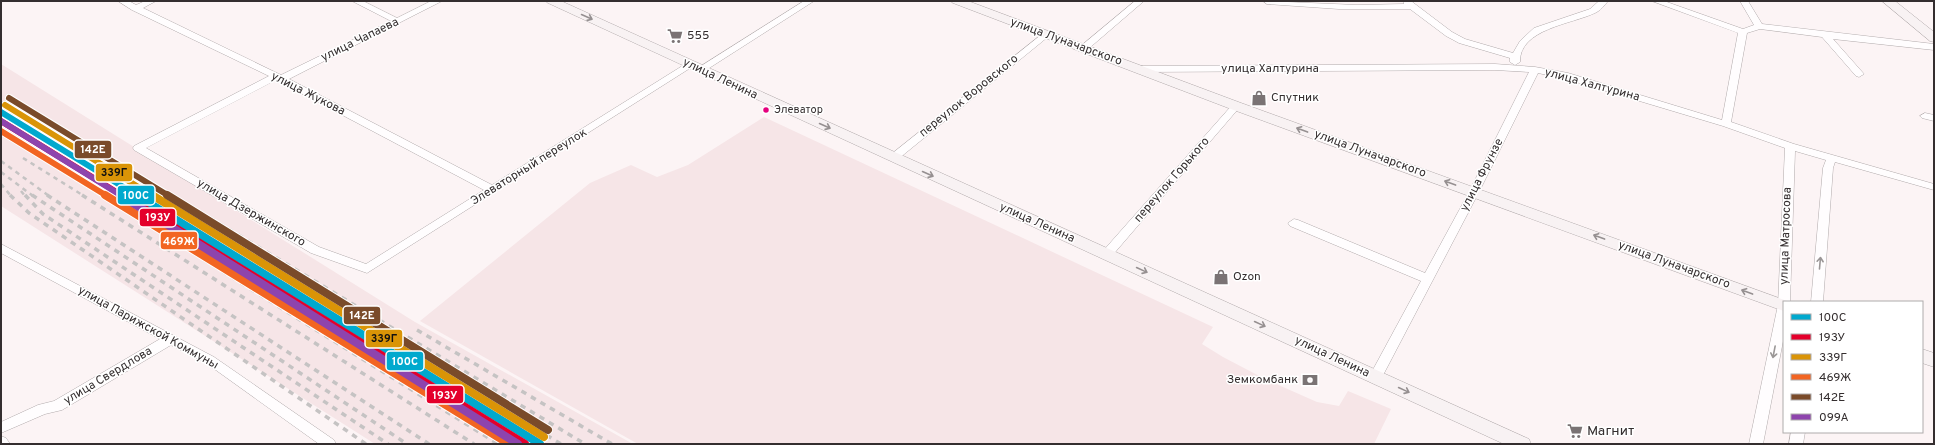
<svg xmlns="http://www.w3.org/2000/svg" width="1935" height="445" font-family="Overpass,sans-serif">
<rect width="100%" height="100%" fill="#fcf4f5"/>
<g fill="#f6e5e7">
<path d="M1 64 415 322 633 444H375L1 206Z"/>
<path d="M764 117 1213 327 1202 344 1223 357 1265 379 1317 402 1339 406 1348 391 1391 409 1374 444H638L420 321 590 183 631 165 657 177 688 165Z"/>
</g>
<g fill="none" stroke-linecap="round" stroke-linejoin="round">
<defs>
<g id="street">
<path d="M118 1H129L136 5 145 1H156L143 8 281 75 391 21 352 1H363L397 18 431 1H442L289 79 492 185 687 63H693L695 65 367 273 311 253 134 150 133 148 134 146 269 76 132 10ZM276 80 278 81 484 190 366 264 319 247 146 148Z"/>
<path d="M804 1H814L703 72H697L695 70Z"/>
<path d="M1135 1H1144L1087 50H1081V46Z"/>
<path d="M1263 1 1357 5 1404 4 1403 1H1411L1452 32 1465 39 1513 53 1520 41 1534 28 1590 9 1599 1H1608C1605 5 1600 11 1595 13 1572 24 1519 29 1520 62L1515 65 1510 62V58L1459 43 1446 36 1410 9H1339L1267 4Z"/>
<path d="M1652 1H1664L1743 29 1754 25 1740 1H1748L1762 24 1934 44V50L1833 39 1864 74 1859 77 1856 76 1822 37 1760 29 1747 33 1731 122 1794 144 1934 184V190L1835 162 1833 168 1823 302H1811L1823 168 1826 160 1795 151 1790 302H1784V336L1763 444H1749L1778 305 1785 148 1723 126 1566 79 1538 73 1479 192 1380 381 1375 382 1370 381 1369 377 1421 281 1290 226 1288 223 1294 219 1298 220 1425 273 1469 192 1529 72 1495 70 1141 72 1136 69 1141 66 1495 64 1535 67 1568 73 1722 120 1738 33Z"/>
<path d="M1046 31 1049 32V36L897 160H889L888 158 889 156Z"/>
<path d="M1236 103 1241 106 1239 108 1111 257H1103L1101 254 1103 251 1233 104Z"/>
<path d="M1925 113 1934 115V121L1922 118 1920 116Z"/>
<path d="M1 244 214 357 334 440 336 444H319L206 363 171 345 62 410 45 414 1 433V422L38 405 54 401 160 339 1 253Z"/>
<path d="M1791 432H1805L1803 444H1789Z"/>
<path d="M1 436 6 438 10 444H1Z"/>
</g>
<g id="secondary">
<path d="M546 1H561L1529 439 1531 444H1504L548 3Z"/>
<path d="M951 1H968L1241 103 1790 302H1784V311L1778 309 1231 109 953 3Z"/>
<path d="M1882 1H1895L1934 32V42L1930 41Z"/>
<path d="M1922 349 1934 353V367L1922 363Z"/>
</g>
</defs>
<use href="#street" stroke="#b1aaab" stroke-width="1"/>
<use href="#secondary" stroke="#b1aaab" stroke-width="1"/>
<use href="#street" fill="#fffdfe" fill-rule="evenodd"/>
<use href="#secondary" fill="#f8f2f3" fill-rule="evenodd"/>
<g stroke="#c5c3c3" stroke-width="2.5" stroke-dasharray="4.5 4.5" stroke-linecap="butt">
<path d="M1 102 21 114"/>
<path d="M1 110 48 132 154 196"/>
<path d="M1 133 102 196"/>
<path d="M94 155 124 167 173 196"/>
<path d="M23 158 84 196"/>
<path d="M1 161 49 196"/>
<path d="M1 172 33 196"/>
<path d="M1 184 11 196"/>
<path d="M21 191 25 196"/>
</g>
<g stroke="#c5c3c3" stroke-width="3.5" stroke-dasharray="5.5 5.5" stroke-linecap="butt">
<path d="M10 195 29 213 366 444"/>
<path d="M25 195 43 214 388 444"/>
<path d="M32 195 407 444"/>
<path d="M47 195 429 444"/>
<path d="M82 195 474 444"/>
<path d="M101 195 498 444"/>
<path d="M152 195 561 444"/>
<path d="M172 195 585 444"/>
<path d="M417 330 612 444"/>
</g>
<defs>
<path id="rail-1-far1" d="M1 112 138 196"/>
<path id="rail-1" d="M136 195 540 444"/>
<path id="rail-2-far1" d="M1 121 123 196"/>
<path id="rail-2" d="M122 195 525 444"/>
<path id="rail-3-far1" d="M5 105 153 196"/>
<path id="rail-3" d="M152 195 544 437"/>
<path id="rail-4-far1" d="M1 131 107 196"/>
<path id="rail-4" d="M105 195 509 444"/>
<path id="rail-5-far1" d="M9 98 169 196"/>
<path id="rail-5" d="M167 195 548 430"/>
<path id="rail-6-far1" d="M1 121 122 196"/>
<path id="rail-6" d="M120 195 518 444"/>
</defs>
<use href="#rail-1-far1" stroke="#fff" stroke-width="8"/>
<use href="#rail-1" stroke="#fff" stroke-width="10"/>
<use href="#rail-2-far1" stroke="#fff" stroke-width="8"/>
<use href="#rail-2" stroke="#fff" stroke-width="10"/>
<use href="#rail-3-far1" stroke="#fff" stroke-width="8"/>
<use href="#rail-3" stroke="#fff" stroke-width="10"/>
<use href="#rail-4-far1" stroke="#fff" stroke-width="8"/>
<use href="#rail-4" stroke="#fff" stroke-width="10"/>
<use href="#rail-5-far1" stroke="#fff" stroke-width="8"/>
<use href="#rail-5" stroke="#fff" stroke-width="10"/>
<use href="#rail-6-far1" stroke="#fff" stroke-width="8"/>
<use href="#rail-6" stroke="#fff" stroke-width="10"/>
<use href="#rail-1-far1" stroke="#00a9ce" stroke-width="6"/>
<use href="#rail-1" stroke="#00a9ce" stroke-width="8"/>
<use href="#rail-2-far1" stroke="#e4002b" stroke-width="6"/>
<use href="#rail-2" stroke="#e4002b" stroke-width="8"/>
<use href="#rail-3-far1" stroke="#da9407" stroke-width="6"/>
<use href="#rail-3" stroke="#da9407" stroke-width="8"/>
<use href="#rail-4-far1" stroke="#f26522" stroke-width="6"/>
<use href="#rail-4" stroke="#f26522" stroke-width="8"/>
<use href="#rail-5-far1" stroke="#7a4b2a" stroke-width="6"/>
<use href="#rail-5" stroke="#7a4b2a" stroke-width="8"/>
<use href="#rail-6-far1" stroke="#8e44ad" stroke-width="6"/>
<use href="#rail-6" stroke="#8e44ad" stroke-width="8"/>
</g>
<defs><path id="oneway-shaft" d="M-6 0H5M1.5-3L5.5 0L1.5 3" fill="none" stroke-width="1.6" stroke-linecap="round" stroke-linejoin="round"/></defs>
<g stroke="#969091">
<use href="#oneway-shaft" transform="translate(587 17) rotate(24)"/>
<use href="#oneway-shaft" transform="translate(825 126) rotate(24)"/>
<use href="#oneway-shaft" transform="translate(1302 130) rotate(-160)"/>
<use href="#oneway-shaft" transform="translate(928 174) rotate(24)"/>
<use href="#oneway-shaft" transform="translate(1450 183) rotate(-160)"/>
<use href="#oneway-shaft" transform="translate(1599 237) rotate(-160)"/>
<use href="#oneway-shaft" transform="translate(1142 270) rotate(25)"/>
<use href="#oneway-shaft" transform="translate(1747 292) rotate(-160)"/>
<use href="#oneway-shaft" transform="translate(1260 324) rotate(25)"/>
<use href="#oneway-shaft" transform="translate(1404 390) rotate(25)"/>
</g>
<g stroke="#9a9696">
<use href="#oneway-shaft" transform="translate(1820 263) rotate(-85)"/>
<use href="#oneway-shaft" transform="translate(1774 352) rotate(101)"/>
</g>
<defs>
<symbol id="supermarket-bare" viewBox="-9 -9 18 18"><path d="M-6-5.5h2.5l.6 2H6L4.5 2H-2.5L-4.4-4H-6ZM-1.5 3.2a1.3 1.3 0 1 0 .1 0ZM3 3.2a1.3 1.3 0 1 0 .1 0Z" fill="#7a7374" stroke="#fff" stroke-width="2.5" paint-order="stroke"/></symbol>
<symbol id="shop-bare" viewBox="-9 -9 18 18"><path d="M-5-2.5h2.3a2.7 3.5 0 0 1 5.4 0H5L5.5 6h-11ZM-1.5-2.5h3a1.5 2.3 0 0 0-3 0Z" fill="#7a7374" stroke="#fff" stroke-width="2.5" paint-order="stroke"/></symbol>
<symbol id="bank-bare" viewBox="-9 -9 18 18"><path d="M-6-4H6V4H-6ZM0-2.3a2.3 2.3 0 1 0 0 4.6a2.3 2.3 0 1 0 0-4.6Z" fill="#7a7374" stroke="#fff" stroke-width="2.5" paint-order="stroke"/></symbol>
</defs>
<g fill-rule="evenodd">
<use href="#supermarket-bare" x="664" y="25" width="22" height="22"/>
<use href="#shop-bare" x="1248" y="87" width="22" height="22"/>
<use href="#shop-bare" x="1210" y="266" width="22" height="22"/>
<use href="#bank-bare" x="1299" y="369" width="22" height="22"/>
<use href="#supermarket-bare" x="1564" y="420" width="22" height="22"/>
</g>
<circle fill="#e5007d" stroke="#fff" stroke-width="1.5" cx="766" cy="110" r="3.5"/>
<g text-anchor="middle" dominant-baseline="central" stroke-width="3" stroke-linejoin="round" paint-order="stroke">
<g font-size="11" fill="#342e2f" stroke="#fff" text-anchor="start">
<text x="774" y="110">Элеватор</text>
</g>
<g font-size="12" fill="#342e2f" stroke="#fff" text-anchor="start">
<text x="687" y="36">555</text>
<text x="1271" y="98">Спутник</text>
<text x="1233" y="277">Ozon</text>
<text x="1298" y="380" text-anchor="end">Земкомбанк</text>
</g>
<g font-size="12" fill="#342e2f" stroke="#fff">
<text transform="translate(360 40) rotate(-26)">улица Чапаева</text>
<text transform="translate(1066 42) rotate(20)">улица Луначарского</text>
<text x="1270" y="69">улица Халтурина</text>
<text transform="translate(720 79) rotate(25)">улица Ленина</text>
<text transform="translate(1592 85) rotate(15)">улица Халтурина</text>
<text transform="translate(308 94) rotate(27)">улица Жукова</text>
<text transform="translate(969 96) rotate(-39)">переулок Воровского</text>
<text transform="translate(1370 154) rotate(20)">улица Луначарского</text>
<text transform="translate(529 167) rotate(-32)">Элеваторный переулок</text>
<text transform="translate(1482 175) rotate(-63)">улица Фрунзе</text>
<text transform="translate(1172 180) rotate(-49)">переулок Горького</text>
<text transform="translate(251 213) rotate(30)">улица Дзержинского</text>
<text transform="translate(1037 223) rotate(24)">улица Ленина</text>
<text transform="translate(1786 236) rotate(-88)">улица Матросова</text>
<text transform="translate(1674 265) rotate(20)">улица Луначарского</text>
<text transform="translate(148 328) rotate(29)">улица Парижской Коммуны</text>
<text transform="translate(1332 357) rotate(25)">улица Ленина</text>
<text transform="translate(108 376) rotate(-31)">улица Свердлова</text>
</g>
<g font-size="14" fill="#342e2f" stroke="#fff" text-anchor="start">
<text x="1587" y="431">Магнит</text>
</g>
</g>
<g stroke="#fff" stroke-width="1.5">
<rect x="74" y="140" width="38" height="19" rx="4" fill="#7a4b2a"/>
<rect x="95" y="163" width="38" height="19" rx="4" fill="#da9407"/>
<rect x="117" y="185" width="38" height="20" rx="4" fill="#00a9ce"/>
<rect x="139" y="208" width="37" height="19" rx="4" fill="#e4002b"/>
<rect x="160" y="231" width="38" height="19" rx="4" fill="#f26522"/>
<rect x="343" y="306" width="38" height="19" rx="4" fill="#7a4b2a"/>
<rect x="365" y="329" width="38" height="19" rx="4" fill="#da9407"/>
<rect x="386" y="351" width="38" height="20" rx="4" fill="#00a9ce"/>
<rect x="426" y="385" width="38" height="19" rx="4" fill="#e4002b"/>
</g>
<g font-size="11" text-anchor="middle" font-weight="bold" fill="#fff">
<text x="93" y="153">142Е</text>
<text x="136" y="199">100C</text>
<text x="158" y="221">193У</text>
<text x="179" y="245">469Ж</text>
<text x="362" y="319">142Е</text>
<text x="405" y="365">100C</text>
<text x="445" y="399">193У</text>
</g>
<g font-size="11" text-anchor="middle" font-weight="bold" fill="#111">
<text x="114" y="176">339Г</text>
<text x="384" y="342">339Г</text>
</g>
<rect width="1935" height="445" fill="none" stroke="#342e2f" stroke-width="4"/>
<rect x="1783" y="301" width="140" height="132" fill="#ffffff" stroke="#aeabac"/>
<rect x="1791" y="314" width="20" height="6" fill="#00a9ce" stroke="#aeabac"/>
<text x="1819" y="321" font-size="12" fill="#342e2f">100C</text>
<rect x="1791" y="334" width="20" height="6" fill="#e4002b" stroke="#aeabac"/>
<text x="1819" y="341" font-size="12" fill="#342e2f">193У</text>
<rect x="1791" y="354" width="20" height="6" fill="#da9407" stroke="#aeabac"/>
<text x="1819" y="361" font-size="12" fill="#342e2f">339Г</text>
<rect x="1791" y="374" width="20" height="6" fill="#f26522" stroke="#aeabac"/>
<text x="1819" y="381" font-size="12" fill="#342e2f">469Ж</text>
<rect x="1791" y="394" width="20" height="6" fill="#7a4b2a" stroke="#aeabac"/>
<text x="1819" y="401" font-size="12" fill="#342e2f">142Е</text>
<rect x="1791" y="414" width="20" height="6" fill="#8e44ad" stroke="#aeabac"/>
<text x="1819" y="421" font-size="12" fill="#342e2f">099А</text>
</svg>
